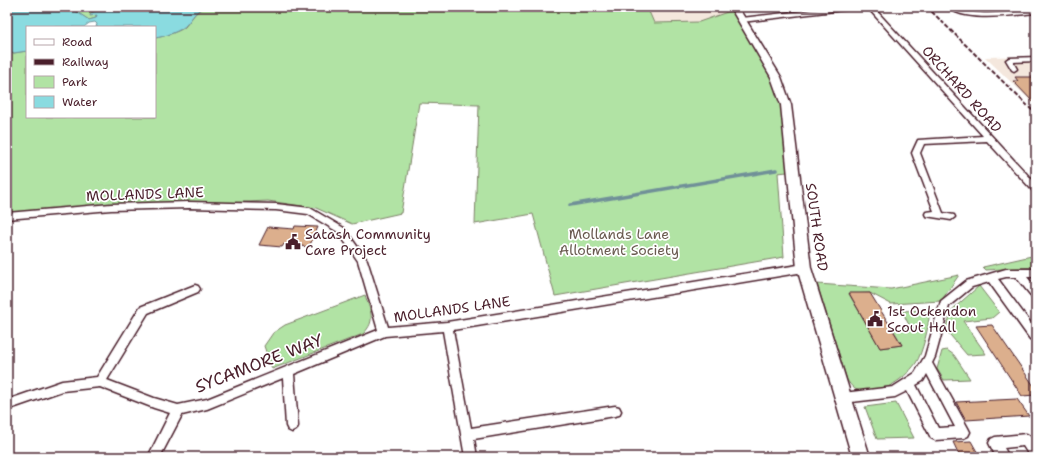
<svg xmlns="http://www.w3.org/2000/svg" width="1043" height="464" font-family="'Shantell Sans',sans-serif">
<rect width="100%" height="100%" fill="#fff"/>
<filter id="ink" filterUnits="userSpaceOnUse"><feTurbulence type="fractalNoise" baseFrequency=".025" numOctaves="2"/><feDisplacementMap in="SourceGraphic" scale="8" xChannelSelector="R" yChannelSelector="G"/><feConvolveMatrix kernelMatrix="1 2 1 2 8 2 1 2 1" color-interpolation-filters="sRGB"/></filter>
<g filter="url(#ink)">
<g fill="#f4e7dd">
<path d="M647 7H727L730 11 699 22 654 23Z"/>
<path d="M1036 56V106L985 57Z"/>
</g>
<g fill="#b1e3a4" stroke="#7e8168">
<path d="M63 7H104L97 10 95 15H97L96 18 89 20 72 9Z"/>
<path d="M205 7H647L654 23 699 22 733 10 771 75 781 101 787 172 778 173 784 257 555 296 533 214 475 224 479 105 419 103 401 213 352 224 316 208 268 201 7 213V54L27 51V117H155V38C162 37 179 32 185 27 192 19 195 11 205 7Z"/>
<path d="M1036 255V267L986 270 983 267Z"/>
<path d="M959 275 941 301 891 304 870 293 849 294 880 348 902 345 893 329 910 327 902 311 923 310 929 313C930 324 922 354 916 363 904 380 877 399 855 389 852 387 849 383 847 380L817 284 891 289Z"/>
<path d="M979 286 999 312 992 318 963 321 986 354 967 355 945 329 953 309Z"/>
<path d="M365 295C370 311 377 320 363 334L272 369 264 346 273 333 285 325Z"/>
<path d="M947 350 954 355 970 379 944 380 937 369 942 351Z"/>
<path d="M896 403 914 438 877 439 865 407Z"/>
</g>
<path fill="#8adbe0" stroke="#709098" d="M7 7H63L77 12 89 20 96 18 97 15 90 16 91 13 104 7H205C196 10 193 17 187 24 182 31 163 37 155 38V27H96L97 24 95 22 89 23 84 27H27V51L7 54Z"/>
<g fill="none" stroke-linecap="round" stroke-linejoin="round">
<path stroke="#709098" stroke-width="3.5" d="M570 205 776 170"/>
</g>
<g fill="#dcaf8d" stroke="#4a1f2b">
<path d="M1015 77H1036V105L1013 81H1018Z"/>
<path d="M295 226 318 227 309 247 284 244 282 247 259 245 268 227 294 229Z"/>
<path d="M849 293H870L902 345 880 348Z"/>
<path d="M992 325 1036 389V395L1022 396 976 326Z"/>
<path d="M1017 399 1029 416 966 420 956 402Z"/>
<path d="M971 441 980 457H960L953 442Z"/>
</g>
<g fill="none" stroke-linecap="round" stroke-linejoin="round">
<defs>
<g id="minor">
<path d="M836 7H854L851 9 742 22 739 20 742 18Z"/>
<path d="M867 7H873L1036 184V192L1033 191 987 141 924 144 920 153 943 213 954 215 955 217 951 220 926 216 925 214 926 212 934 211 912 153 918 140 983 136Z"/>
<path d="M947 7C958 7 969 12 980 13 999 14 1018 11 1036 9V13C1012 15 967 23 947 7Z"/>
<path d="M1036 57V61L1013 62 1017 69 1014 71 1012 70 1006 60 1009 58Z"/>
<path d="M189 202 276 204 310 208 344 228 367 260 388 327 447 322 804 264 807 265 809 268 807 271 804 272 453 330 471 428 615 406 619 407 621 411 619 415 615 416 474 439 477 457H465L443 331 385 336 294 374 298 426 296 430 292 432 288 430 286 426 283 378 207 409 182 415 160 457H148L170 413 154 408 100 387 62 391 7 410V400L62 381 97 377 140 307 195 285 198 286 200 289 198 292 148 313 107 380 154 398 178 405 207 399 378 330 358 261 338 232 308 214 276 210 189 208 111 210 7 219V213L111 204Z"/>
<path d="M1006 269H1036V277H1027L1036 288V299L1033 298 1016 277H1006L998 279 1036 330V340L1030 339 989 282 972 287 949 306 935 357 932 363 968 428 970 432 968 436 964 438 935 440 931 438 907 391 895 397 843 403 839 402 837 398 839 394 843 393 893 387 915 373 925 356 941 301 966 281ZM927 374 955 427 938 428 916 385 923 381Z"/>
<path d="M1026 434C1036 438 1036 448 1036 457H1030L1023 446 1004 448 1009 457H996L989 443 991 439 995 437Z"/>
</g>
<path id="secondary" d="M730 7H738L781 77 791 105 811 268 870 457H852L797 268 781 105 771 77Z"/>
</defs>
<use href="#minor" stroke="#4a1f2b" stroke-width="3"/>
<use href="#secondary" stroke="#4a1f2b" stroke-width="3"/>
<use href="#minor" fill="#fff" fill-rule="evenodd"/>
<use href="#secondary" fill="#fff" fill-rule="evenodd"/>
<path stroke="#4a1f2b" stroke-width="2" stroke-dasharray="4.5 2" stroke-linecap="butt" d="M927 7 1036 114"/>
</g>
</g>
<defs>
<symbol id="civic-bare" viewBox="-9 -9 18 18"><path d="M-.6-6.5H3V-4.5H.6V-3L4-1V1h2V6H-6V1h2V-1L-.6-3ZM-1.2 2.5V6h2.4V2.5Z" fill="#4a1f2b" stroke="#fff" stroke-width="2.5" paint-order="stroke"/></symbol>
</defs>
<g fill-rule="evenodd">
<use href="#civic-bare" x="282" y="231" width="22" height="22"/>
<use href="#civic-bare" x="864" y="308" width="22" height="22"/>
</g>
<g text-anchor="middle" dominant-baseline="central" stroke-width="3.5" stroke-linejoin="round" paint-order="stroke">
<g font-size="14" fill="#4a1f2b" stroke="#fff">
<text transform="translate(962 89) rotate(48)">ORCHARD ROAD</text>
<text transform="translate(145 194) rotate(-2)">MOLLANDS LANE</text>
<text transform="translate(817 227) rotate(82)">SOUTH ROAD</text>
<text transform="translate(452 309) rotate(-8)">MOLLANDS LANE</text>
</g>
<g font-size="14" fill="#4a1f2b" stroke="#fff" text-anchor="start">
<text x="305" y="234">Satash Community<tspan x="305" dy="16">Care Project</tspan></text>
<text x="887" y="311">1st Ockendon<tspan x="887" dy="16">Scout Hall</tspan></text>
</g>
<g font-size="14" fill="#695a4f" stroke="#fff">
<text x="619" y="234">Mollands Lane<tspan x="619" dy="16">Allotment Society</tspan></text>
</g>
<g font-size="17" fill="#4a1f2b" stroke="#fff">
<text transform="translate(259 363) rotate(-21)">SYCAMORE WAY</text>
</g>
</g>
<rect width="1043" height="464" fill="none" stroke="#fff" stroke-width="24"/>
<rect x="12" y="12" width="1019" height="440" fill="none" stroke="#4a1f2b" stroke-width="1.5" filter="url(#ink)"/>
<rect x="26" y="26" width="130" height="92" fill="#ffffff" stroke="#b7a5aa"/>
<rect x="34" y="39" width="20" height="6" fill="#ffffff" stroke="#b7a5aa"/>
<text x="62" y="46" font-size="12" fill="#4a1f2b">Road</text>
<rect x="34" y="59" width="20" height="6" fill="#4a1f2b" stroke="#b7a5aa"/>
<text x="62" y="66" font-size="12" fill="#4a1f2b">Railway</text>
<rect x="34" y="76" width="20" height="12" fill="#b1e3a4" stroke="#b7a5aa"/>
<text x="62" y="86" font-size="12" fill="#4a1f2b">Park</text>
<rect x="34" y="96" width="20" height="12" fill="#8adbe0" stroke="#b7a5aa"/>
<text x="62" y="106" font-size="12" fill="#4a1f2b">Water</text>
</svg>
